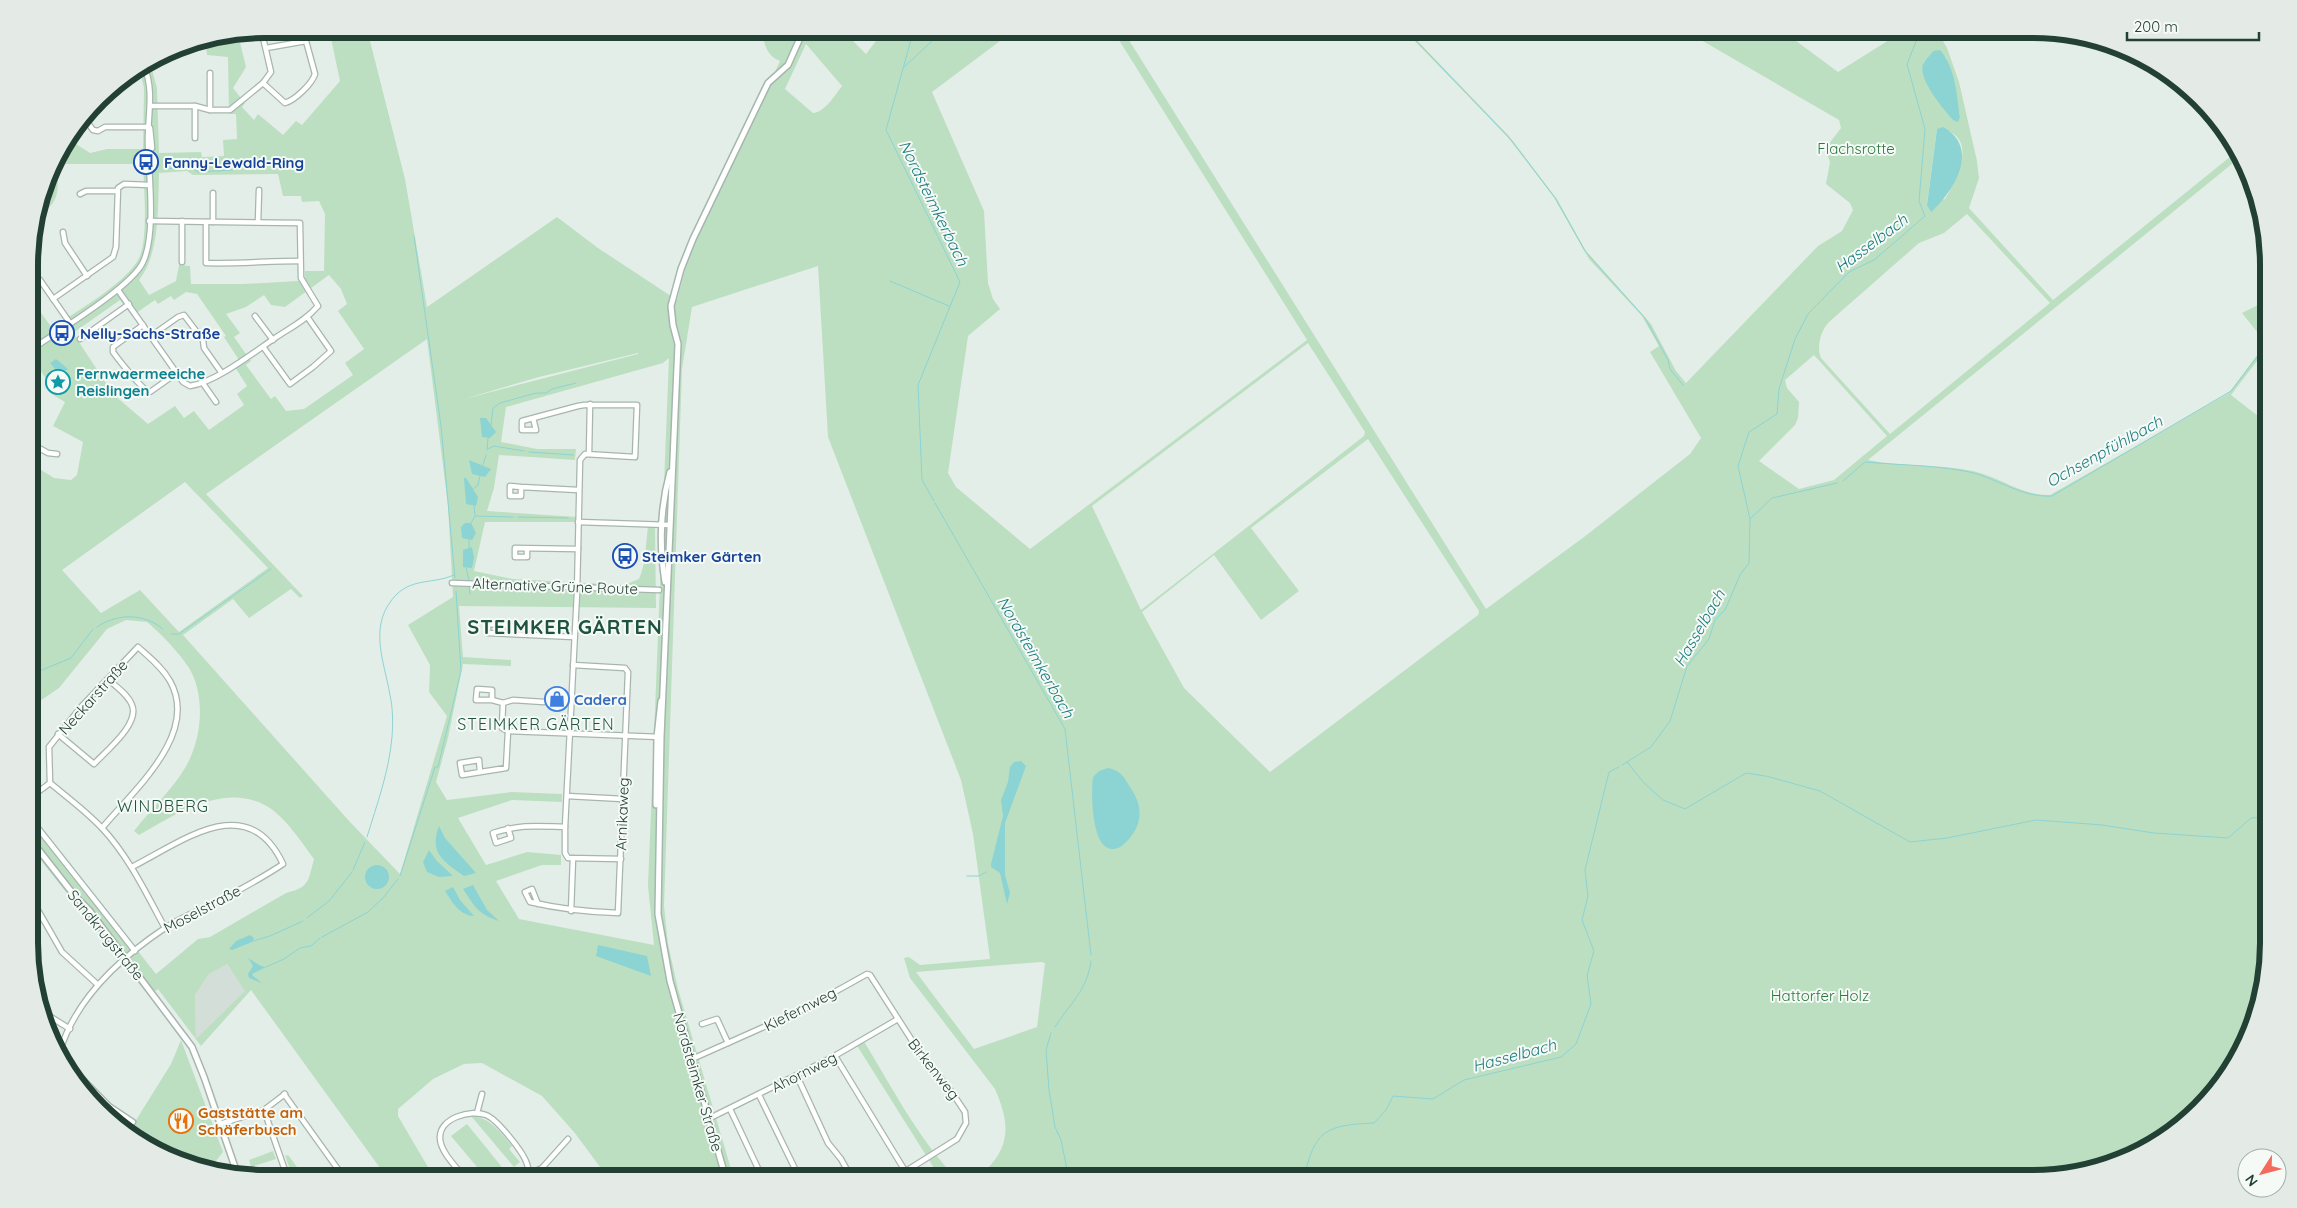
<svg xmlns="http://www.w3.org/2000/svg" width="2297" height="1208" font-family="Quicksand,sans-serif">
<rect width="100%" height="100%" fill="#e4eee8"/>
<path fill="#d2ded7" d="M226 963 246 991 196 1040 195 995 209 974Z"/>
<g fill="#bddfc1" fill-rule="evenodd">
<path d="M329 29H367L405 179 427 307 557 217 598 248 677 300 689 254 780 61C766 56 764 42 761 29H841L866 54 885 29H1016L932 92 984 211 988 283 993 299 1000 309 968 336 948 473 956 487 1030 549 1307 340 1112 29H1122L1486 609 1584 537 1690 454 1701 438 1650 352 1659 346 1642 316 1589 259 1554 197 1506 135 1403 29H1406L1509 136 1557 199 1586 251 1651 324 1676 371 1686 383 1818 246 1842 231 1853 210 1850 203 1826 184 1830 162 1827 154 1828 145 1841 128 1839 120 1682 29H1780L1838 72 1889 40 1885 29H1936L1947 48 1959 82 1977 161 1979 178 1969 208 2053 300 2236 152 2238 159 1868 460C1902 467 1939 464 1973 471 2000 477 2022 496 2050 495L2229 393 2266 343 2242 313 2266 301 2267 348 2231 395 2267 423 2268 944 2244 1048 2210 1099 2163 1140 2108 1167 2048 1179H976C1010 1151 1012 1128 995 1089L910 978 904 958 909 957 920 965 990 959 973 834 961 780 828 437 818 266 692 307 682 369 664 906 668 944 678 989 734 1179H609L574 1132 542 1096 482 1063 464 1064 433 1079 398 1109V1116L435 1179H388L251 990 201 1046 158 989 149 996 31 848 30 814 156 974 198 939 210 937 286 893C310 887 308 881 314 859 302 843 290 824 274 811 230 778 178 813 139 835L134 831C150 810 172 790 185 768 202 740 206 696 189 668 178 651 162 635 147 622L126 620 107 629 59 688 40 701 30 724V463L54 478 71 480 77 475 83 442 53 426 65 402 53 395 46 386 49 383 32 358 30 359 29 344 38 337 29 324V296L52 328C75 312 130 281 140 256 148 235 144 188 143 164H58C57 191 62 200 38 217L53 160 71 137 76 144 90 153 107 149H143L144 88 139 68 150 62 157 88 159 153 201 152 202 157 224 156 223 140 237 139 236 114H229L228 57 207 55 206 47 218 38 238 34 246 67 233 88 245 103 242 107 254 120 258 114 283 135 296 121 302 125 340 81ZM806 44 842 86C835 95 825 112 813 113L785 89ZM1933 51 1946 57 1954 83 1960 117 1923 63ZM1937 129C1941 130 1949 130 1952 133 1975 146 1954 184 1945 199L1927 204ZM187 171 193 175 278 174 283 196H301L302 202 319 201 325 214 324 271H305V280L298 281 243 284H191L190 266 179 265 176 281 149 295 139 280C160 254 158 206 159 173ZM1967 214 2050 303 1890 434 1821 358C1816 347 1821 330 1829 322L1919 243 1944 233ZM329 275 341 289 347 304 338 311 364 349 345 363 353 375 304 409 286 411 275 396 271 399 246 365 251 361 234 337 240 333 226 314 246 307 264 295 271 305 285 307ZM186 292 197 294 226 336 224 337 239 360 233 364 247 386 237 394 244 405 209 430 194 411 184 418 175 406 148 424 113 394 73 333 120 300 132 316 155 300 158 304 171 296 174 300ZM427 339 448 505 453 597 408 625 430 665 429 692 447 716 400 874 350 822 183 635 233 599 249 618 291 589 300 598 303 596 206 494ZM1308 343 1365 432 1364 436 1141 610 1092 506ZM638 353V354L464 399 539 377ZM1814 355 1887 436 1834 480 1799 489 1759 461 1795 425 1798 418 1799 402 1787 388 1785 380ZM669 358 648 886 654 945 519 919 496 881 542 865H561V855L527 852 486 865 458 818 512 800 562 802V794L511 792 447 800 436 782 448 738 463 664 511 666V660L463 657 459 606 656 608 655 524 648 527C645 547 647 560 639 579L624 585 513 579 474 571 485 522H578V517L487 511 494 488 499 455 575 460 576 449H537L501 442 506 407 663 363ZM1368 439 1479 611 1478 615 1270 772 1184 688 1142 612 1214 555 1261 620 1299 591 1251 528ZM185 482 268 568 179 632 140 590 101 613 62 570ZM1041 962 1045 963 1037 1027 974 1049 916 972ZM227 964 245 991 196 1039 195 995 209 974Z"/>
<path d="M181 1040 223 1152 211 1167 160 1155 128 1133 171 1064Z"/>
<path d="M863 1040C892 1087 918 1139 957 1179H941L939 1176 856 1044Z"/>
<path d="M471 1116C490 1117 501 1133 512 1146L509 1149 520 1162 514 1167Z"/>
<path d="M467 1124 510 1177 509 1179H487L451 1136Z"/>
<path d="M273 1151 276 1159 251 1167 249 1160Z"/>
<path d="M285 1155 289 1156 299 1170 300 1173 293 1179Z"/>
</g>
<g fill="#8cd3d3">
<path d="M1940 50C1955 66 1957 96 1960 117L1958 122 1953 120C1943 108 1918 80 1923 64 1925 60 1930 55 1933 51Z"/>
<path d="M1943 127C1981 148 1954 191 1931 212L1927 205 1937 129Z"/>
<path d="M56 359 68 369 60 375 50 363Z"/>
<path d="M480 418H486L496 432 490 438 482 437Z"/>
<path d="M469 460 491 469 485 477 472 474Z"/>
<path d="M464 478H466L478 497 476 506 466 504Z"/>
<path d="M465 523H471L476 533 472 540 462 538 461 527Z"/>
<path d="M472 547 474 558 472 568 463 567V550Z"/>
<path d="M1021 761 1026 766 1005 823V875L1010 893 1007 904 1000 873 991 867V864L1003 816 1001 800 1008 782 1010 767 1014 762Z"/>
<path d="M1108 768C1120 770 1124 777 1130 787 1142 804 1144 822 1129 839 1125 843 1120 849 1113 849 1091 850 1091 791 1093 777L1099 771Z"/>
<path d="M439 826 445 838 476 873 464 876C443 861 429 853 439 826Z"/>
<path d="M429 850 437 861 453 876 439 877 427 872 423 862Z"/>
<circle cx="377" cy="877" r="12"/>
<path d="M473 885 487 910 499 921C478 914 475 907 463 889Z"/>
<path d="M453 887 460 900 474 916C459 915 453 903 445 891Z"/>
<path d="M250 935 254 938 252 942 232 950 229 949 236 941Z"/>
<path d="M598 945 647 956 651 976 596 956Z"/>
<path d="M248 958 261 966 266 967 252 974 253 976 262 983 249 978 248 974 253 966Z"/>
</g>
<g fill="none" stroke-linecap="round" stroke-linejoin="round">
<g stroke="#8cd3d3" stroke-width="1">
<path d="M914 29 886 130 960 282 918 385 922 480 934 501"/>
<path d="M1405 29 1512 141 1555 198 1585 251 1645 318 1668 360 1670 369 1683 385"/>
<path d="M904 67 945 29"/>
<path d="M167 169 187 166 199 172 232 170"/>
<path d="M414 236 441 426 455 578"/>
<path d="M890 281 949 306"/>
<path d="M491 425 493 408 500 403 536 393H546L552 389 576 383"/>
<path d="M488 449 494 446 524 451"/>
<path d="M487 450 488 438"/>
<path d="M529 452 573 455"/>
<path d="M483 465 486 455"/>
<path d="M1843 481 1865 462C1897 465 1932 465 1964 471 1995 476 2020 498 2052 496L2231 391 2267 344"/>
<path d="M473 489 478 485 480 476"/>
<path d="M935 503 1065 729 1091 955"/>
<path d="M474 506 475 515"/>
<path d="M518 517 568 518"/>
<path d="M1751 518 1772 498 1837 483"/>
<path d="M471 523 475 516 513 517"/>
<path d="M469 540V548"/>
<path d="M466 567 469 581"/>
<path d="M469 585 470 594"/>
<path d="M97 627C117 613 144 613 163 629"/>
<path d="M171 634H179L271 569"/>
<path d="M30 675 71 658 93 629"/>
<path d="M1627 762 1644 783 1663 800 1685 809 1746 773 1765 776"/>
<path d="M1622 765 1651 747 1670 721 1687 666 1709 639 1715 620 1725 610 1740 575 1749 563 1750 519 1738 466 1749 432 1777 414 1779 389 1795 339 1808 314 1849 272 1874 260 1925 216 1919 201 1925 129 1907 64 1921 29"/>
<path d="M1766 776 1820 791 1910 842 1947 838 2036 820 2102 825"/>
<path d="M2102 825 2154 833 2228 838 2251 818 2268 817"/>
<path d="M367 837C377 804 389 772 392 737 393 723 393 709 390 695 384 660 367 624 397 594 414 578 434 584 454 575"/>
<path d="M353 870 365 842"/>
<path d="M400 876 435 767H438L461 671 456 591"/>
<path d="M967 876H979L986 872"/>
<path d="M307 918 329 901 352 872"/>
<path d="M322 937 368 912 383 898 398 879"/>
<path d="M253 941 270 936 303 921"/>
<path d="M266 967 284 959 300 948 311 946 320 938"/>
<path d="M1055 1027C1070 1003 1087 991 1091 961"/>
<path d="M1051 1033 1046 1050 1049 1090 1055 1127 1061 1140 1069 1179"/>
<path d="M1304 1179C1314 1130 1326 1125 1374 1123L1386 1110 1393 1096 1433 1099 1464 1080 1561 1057 1576 1044 1591 1004 1587 975 1594 951 1582 920 1588 896 1585 870 1609 772 1619 767"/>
</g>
<defs>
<g id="minor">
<path d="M263 83 285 103C295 100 312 84 315 74L306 41 266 48"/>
<path d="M151 106H195L210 110H230L263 83 271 72 261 29"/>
<path d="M210 110V73"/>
<path d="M85 119 93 130 98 131 105 127H149"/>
<path d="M195 138V106"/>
<path d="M149 151 152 148 150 128"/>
<path d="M213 193V222"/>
<path d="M80 194 86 191H117"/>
<path d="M206 222V263C238 264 268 261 300 261"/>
<path d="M258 222 259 190"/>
<path d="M63 232 65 243 87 276"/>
<path d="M182 262V221"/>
<path d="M29 271 40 280 70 323"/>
<path d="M118 290 183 382 190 386C216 382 253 353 275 338 290 328 306 320 318 306L301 278 300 223 149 221"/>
<path d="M53 299 113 257 116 247 118 188 124 184 149 185"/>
<path d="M255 316 273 340"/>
<path d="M143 325 113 347V352C118 359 143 391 150 392L177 373"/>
<path d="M151 336 178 317 184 315 203 340 204 348 221 372"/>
<path d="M80 339 129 304"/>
<path d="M264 348 290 384 313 367 331 351 308 318"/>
<path d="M29 351C55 333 132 287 143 262 156 235 149 175 148 145 147 118 155 92 144 66"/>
<path d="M202 382 216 402"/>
<path d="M533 418 536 430H522V421L578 406 584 405H637L635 457 585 454 580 460 577 593 565 827V853L568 858 621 859"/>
<path d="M30 443 48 453 57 454"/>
<path d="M589 454 590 404"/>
<path d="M521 487V496H510V486L521 487 578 490"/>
<path d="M578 522 670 525"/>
<path d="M527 549V557H515V548L578 549"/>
<path d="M452 583 659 590"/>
<path d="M514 634 512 626 488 624V633L574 637"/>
<path d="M492 700H476L477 689 492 690V700L503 703 502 728 508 731 660 737"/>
<path d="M503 703 513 700 544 702"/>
<path d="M58 734 94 764C106 751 140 724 132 705 128 694 116 687 108 679"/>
<path d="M480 772 479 760 460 763 462 775 506 768 508 731"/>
<path d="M50 783C67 797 86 811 102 828 129 857 146 893 165 928"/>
<path d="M567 796 623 799"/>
<path d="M30 798 50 783 49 747 81 707 138 647C149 657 162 667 170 681 200 734 133 791 102 828"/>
<path d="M30 818 135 951"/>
<path d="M508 828 511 838 496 843 493 833C522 824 535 826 565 827"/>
<path d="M31 898 62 952 97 984"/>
<path d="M538 904 532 889 525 892 530 902C560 909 588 912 618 913L628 672 625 668 573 665"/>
<path d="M571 911 573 858"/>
<path d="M46 1014 70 1029"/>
<path d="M702 1024 717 1019 728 1043"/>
<path d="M60 1051C76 998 120 958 165 928 184 915 206 908 226 897 245 887 265 876 283 864 248 789 183 841 132 867"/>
<path d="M835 1056 910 1179"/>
<path d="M62 1058 109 1106 133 1122"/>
<path d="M692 1059 804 1009 867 974 870 975 920 1053 951 1091 965 1112 966 1123 957 1139 906 1171"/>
<path d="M797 1076 828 1143 841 1159 852 1179"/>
<path d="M284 1094 345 1179"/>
<path d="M759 1095 800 1179"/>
<path d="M730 1109 763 1179"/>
<path d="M264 1110 288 1179"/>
<path d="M477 1113 482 1094"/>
<path d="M708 1119 831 1058 898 1019"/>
<path d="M220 1124 264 1110 285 1094"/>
<path d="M528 1175 542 1168 568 1139"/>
<path d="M466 1179C458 1169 439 1151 440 1137 440 1118 471 1109 486 1115 497 1119 524 1153 527 1164 529 1169 528 1174 526 1179"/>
</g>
<g id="tertiary">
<path d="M665 582C659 545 660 508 670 472"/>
<path d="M656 805 657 737 661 701"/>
<path d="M31 840 74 895 89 910 192 1047 204 1077 237 1173"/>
<path d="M726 1179 670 981 658 914 661 737 678 344 673 325 671 306 681 269 693 239 768 83 788 65 804 29"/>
</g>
</defs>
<use href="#minor" stroke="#a6b6ae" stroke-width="7"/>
<use href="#tertiary" stroke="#a6b6ae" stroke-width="8"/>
<use href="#minor" stroke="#fff" stroke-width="4.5"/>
<use href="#tertiary" stroke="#fff" stroke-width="5"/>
</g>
<defs>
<symbol id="bus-ring" viewBox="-11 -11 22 22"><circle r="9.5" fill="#f5faf7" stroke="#1a4fb4" stroke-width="1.5"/><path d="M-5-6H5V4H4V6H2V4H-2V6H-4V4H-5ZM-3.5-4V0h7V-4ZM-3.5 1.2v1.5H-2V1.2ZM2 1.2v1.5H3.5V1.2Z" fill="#1a4fb4"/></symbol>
<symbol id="sight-ring" viewBox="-11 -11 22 22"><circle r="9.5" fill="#f5faf7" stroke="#0f9aa8" stroke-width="1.5"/><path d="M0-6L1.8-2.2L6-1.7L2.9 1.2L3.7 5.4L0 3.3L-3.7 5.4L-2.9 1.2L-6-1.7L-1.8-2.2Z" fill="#0f9aa8"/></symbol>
<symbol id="shop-ring" viewBox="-11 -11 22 22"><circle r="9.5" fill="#f5faf7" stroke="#3f7fe0" stroke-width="1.5"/><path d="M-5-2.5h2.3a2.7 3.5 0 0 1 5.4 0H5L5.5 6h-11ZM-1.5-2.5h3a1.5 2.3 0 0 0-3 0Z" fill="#3f7fe0"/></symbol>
<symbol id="restaurant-ring" viewBox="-11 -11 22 22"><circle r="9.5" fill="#f5faf7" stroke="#e8710a" stroke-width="1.5"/><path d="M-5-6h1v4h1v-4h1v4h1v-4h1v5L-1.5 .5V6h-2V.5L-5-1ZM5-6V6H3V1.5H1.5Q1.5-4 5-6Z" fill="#e8710a"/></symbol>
</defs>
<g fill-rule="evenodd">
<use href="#bus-ring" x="132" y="148" width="28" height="28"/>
<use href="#bus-ring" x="48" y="319" width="28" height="28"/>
<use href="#sight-ring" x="44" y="368" width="28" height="28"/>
<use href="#bus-ring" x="611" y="542" width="28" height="28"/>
<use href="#shop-ring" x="543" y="685" width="28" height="28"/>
<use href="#restaurant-ring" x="167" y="1107" width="28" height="28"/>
</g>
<g text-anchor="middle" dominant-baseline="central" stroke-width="4" stroke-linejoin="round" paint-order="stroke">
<g font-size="15" fill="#2c783e" stroke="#f5faf7">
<text x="1856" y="148">Flachsrotte</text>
<text x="1820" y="995">Hattorfer Holz</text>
</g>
<g font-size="15" font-weight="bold" fill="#164399" stroke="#f5faf7" text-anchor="start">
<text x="164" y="162">Fanny-Lewald-Ring</text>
<text x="80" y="333">Nelly-Sachs-Straße</text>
<text x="642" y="556">Steimker Gärten</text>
</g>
<g font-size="15" font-weight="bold" fill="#0d838f" stroke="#f5faf7" text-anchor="start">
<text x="76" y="373">Fernwaermeeiche<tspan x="76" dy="17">Reislingen</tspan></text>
</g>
<g font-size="15" fill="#234034" stroke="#f5faf7">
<text transform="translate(555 586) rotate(2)">Alternative Grüne Route</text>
<text transform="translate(93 697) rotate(-48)">Neckarstraße</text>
<text transform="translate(622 814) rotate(-88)">Arnikaweg</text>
<text transform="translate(202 909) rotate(-28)">Moselstraße</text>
<text transform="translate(106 935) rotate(51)">Sandkrugstraße</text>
<text transform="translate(800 1009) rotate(-27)">Kiefernweg</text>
<text transform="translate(934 1069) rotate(52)">Birkenweg</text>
<text transform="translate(804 1072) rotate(-27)">Ahornweg</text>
<text transform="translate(698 1082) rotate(74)">Nordsteimker Straße</text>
</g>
<g font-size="15" font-weight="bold" fill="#366cbe" stroke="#f5faf7" text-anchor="start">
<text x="574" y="699">Cadera</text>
</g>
<g font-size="15" font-weight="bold" fill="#c56008" stroke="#f5faf7" text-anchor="start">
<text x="198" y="1112">Gaststätte am<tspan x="198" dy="17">Schäferbusch</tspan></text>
</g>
<g font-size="16" font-style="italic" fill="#1c7c7d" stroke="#f5faf7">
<text transform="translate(934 203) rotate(64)">Nordsteimkerbach</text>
<text transform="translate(1871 243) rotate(-37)">Hasselbach</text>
<text transform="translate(2104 451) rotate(-29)">Ochsenpfühlbach</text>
<text transform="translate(1699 628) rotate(-60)">Hasselbach</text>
<text transform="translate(1036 657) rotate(60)">Nordsteimkerbach</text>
<text transform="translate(1514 1055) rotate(-15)">Hasselbach</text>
</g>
<g font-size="16" letter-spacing="1" fill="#1e533e" stroke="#f5faf7">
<text x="536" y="724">STEIMKER GÄRTEN</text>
<text x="163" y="806">WINDBERG</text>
</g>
<g font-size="20" font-weight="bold" letter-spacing="1" fill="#1e533e" stroke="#f5faf7">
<text x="565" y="626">STEIMKER GÄRTEN</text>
</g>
</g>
<path d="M0 0H2297V1208H0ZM265 38H2033A227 227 0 0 1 2260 265V943A227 227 0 0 1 2033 1170H265A227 227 0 0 1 38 943V265A227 227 0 0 1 265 38Z" fill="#e4ebe7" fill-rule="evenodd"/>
<path fill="none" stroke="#234034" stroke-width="6" d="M265 38H2033A227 227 0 0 1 2260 265V943A227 227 0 0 1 2033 1170H265A227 227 0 0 1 38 943V265A227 227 0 0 1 265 38Z"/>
<g transform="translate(2262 1173) rotate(234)"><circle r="24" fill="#f5faf7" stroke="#a1b0a9"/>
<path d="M0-4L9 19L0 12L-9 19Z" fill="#f46a5c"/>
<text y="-8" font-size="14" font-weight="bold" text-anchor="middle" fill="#234034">N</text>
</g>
<path d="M2127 32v8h132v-8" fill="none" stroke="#234034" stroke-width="2.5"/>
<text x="2134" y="32" font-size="15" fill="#234034" stroke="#f5faf7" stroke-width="4" paint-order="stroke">200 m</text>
</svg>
